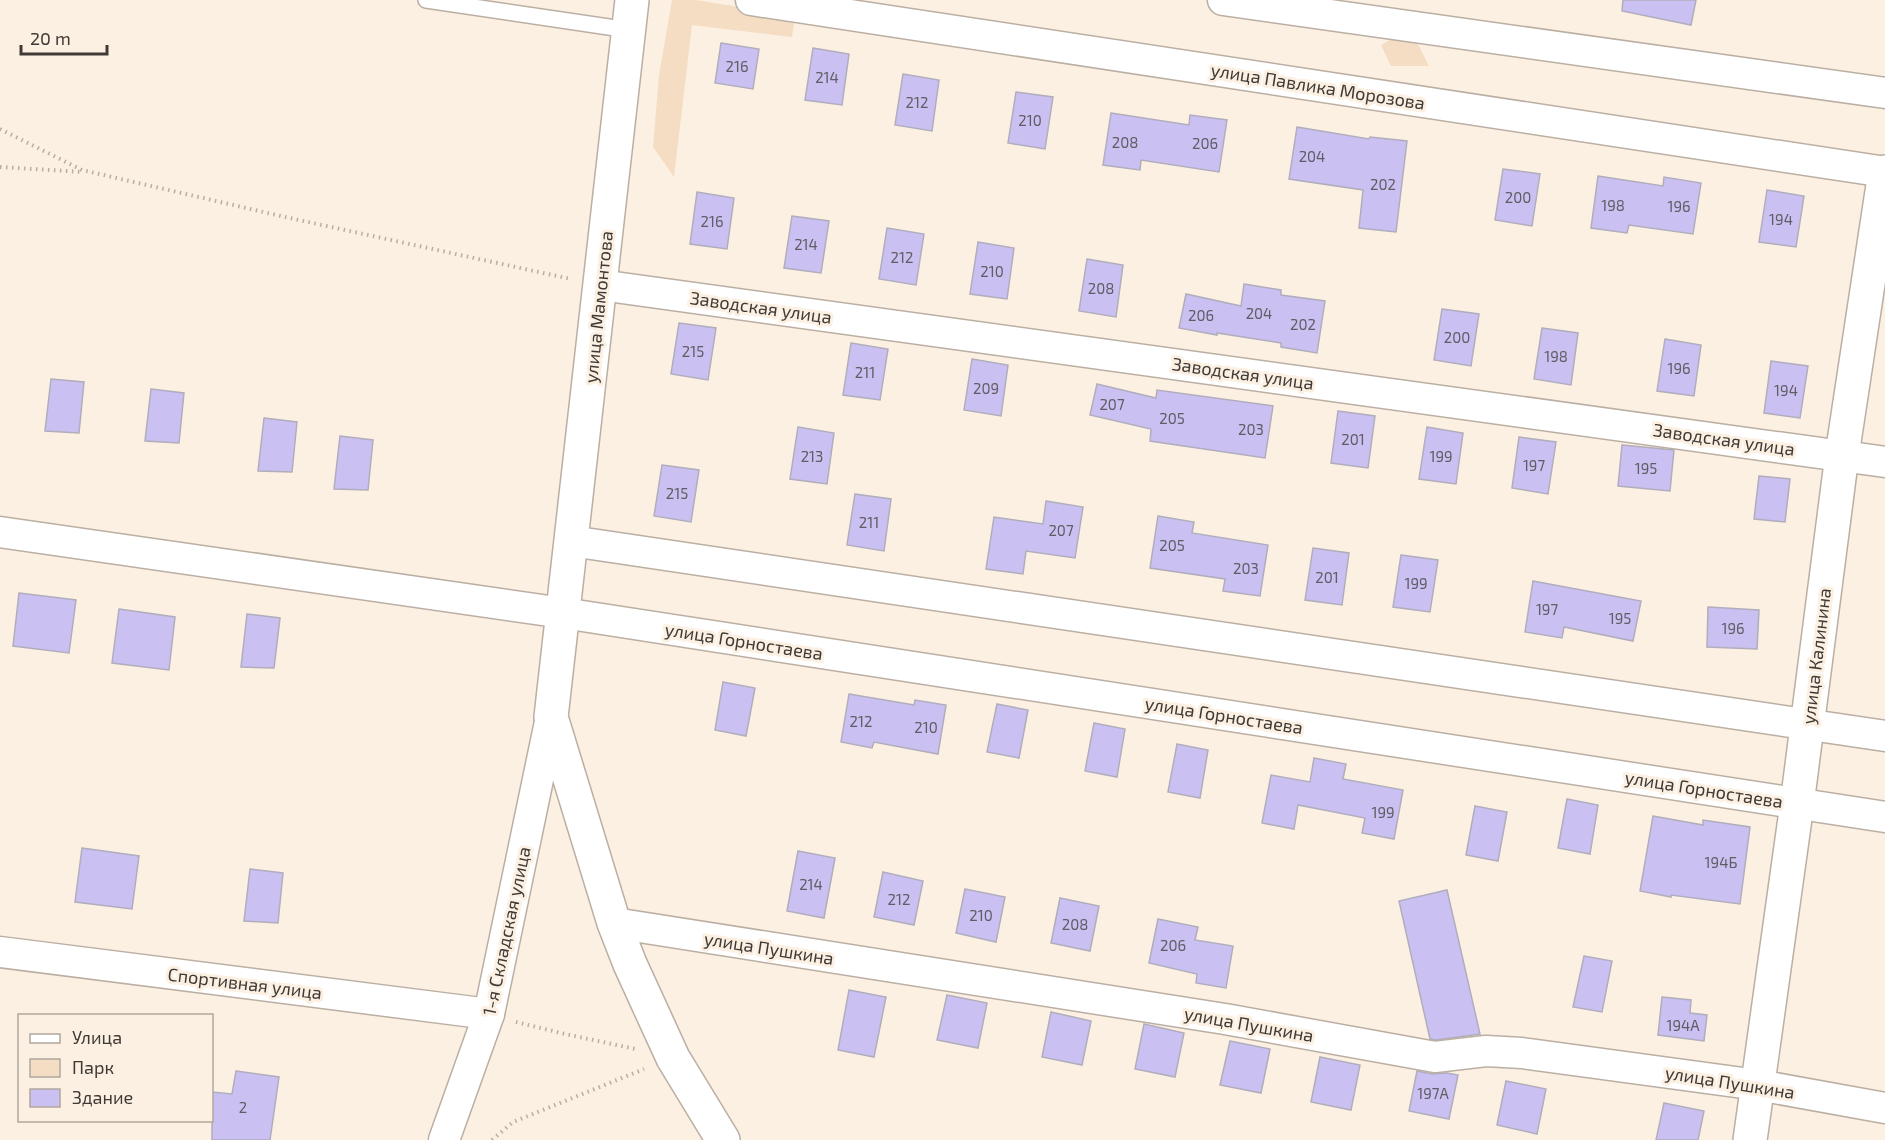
<svg xmlns="http://www.w3.org/2000/svg" width="1885" height="1140" font-family="'Exo 2',sans-serif">
<rect width="100%" height="100%" fill="#fcf0e3"/>
<g fill="#f5ddc3">
<path d="M672 0H696L795 16 792 37 692 25 674 177 653 147 659 75Z"/>
<path d="M1397 36 1418 44 1429 66H1391L1381 45Z"/>
</g>
<g fill="#cbc0f2" stroke="#b0adbc" stroke-width="1.5">
<path d="M1623 0H1696L1691 25 1622 11Z"/>
<path d="M721 43 759 49 753 89 715 83Z"/>
<path d="M813 48 849 54 842 105 805 100Z"/>
<path d="M903 74 939 80 932 131 895 125Z"/>
<path d="M1016 92 1053 97 1045 149 1008 143Z"/>
<path d="M1111 113 1189 125 1190 115 1227 120 1219 172 1141 160 1140 170 1103 165Z"/>
<path d="M1297 127 1369 139 1370 137 1407 141 1396 232 1359 228 1363 190 1289 179Z"/>
<path d="M1503 169 1540 174 1532 226 1495 220Z"/>
<path d="M1598 176 1663 186 1664 177 1701 183 1693 234 1629 225 1627 233 1591 228Z"/>
<path d="M1767 190 1804 196 1796 247 1759 242Z"/>
<path d="M697 192 734 198 727 249 690 244Z"/>
<path d="M792 216 829 221 821 273 784 268Z"/>
<path d="M887 228 924 234 916 285 879 279Z"/>
<path d="M978 242 1014 248 1007 299 970 294Z"/>
<path d="M1087 259 1123 265 1116 317 1079 311Z"/>
<path d="M1244 284 1281 290V295L1325 301 1317 353 1281 347V343L1217 333V335L1179 328 1186 294 1241 306Z"/>
<path d="M1442 309 1479 314 1471 366 1434 360Z"/>
<path d="M679 323 716 328 708 380 671 374Z"/>
<path d="M1542 328 1578 333 1571 385 1534 379Z"/>
<path d="M1665 339 1701 345 1694 396 1657 391Z"/>
<path d="M851 343 888 349 880 400 843 395Z"/>
<path d="M972 359 1008 365 1001 416 964 410Z"/>
<path d="M1771 361 1808 366 1800 418 1764 413Z"/>
<path d="M51 379 84 382 79 433 45 431Z"/>
<path d="M1097 384 1156 398 1157 390 1273 406 1265 458 1150 441 1151 429 1090 415Z"/>
<path d="M151 389 184 393 179 443 145 441Z"/>
<path d="M1338 411 1375 416 1368 468 1331 463Z"/>
<path d="M264 418 297 422 292 472 258 471Z"/>
<path d="M798 427 834 433 827 484 790 479Z"/>
<path d="M1427 427 1463 433 1456 484 1419 479Z"/>
<path d="M340 436 373 440 368 490 334 489Z"/>
<path d="M1519 437 1556 442 1548 494 1512 488Z"/>
<path d="M1622 445 1674 450 1670 491 1618 486Z"/>
<path d="M662 465 699 470 691 522 654 516Z"/>
<path d="M1759 476 1790 479 1785 522 1754 519Z"/>
<path d="M855 494 891 499 884 551 847 545Z"/>
<path d="M1046 501 1083 507 1075 558 1026 551 1023 574 986 569 994 517 1043 524Z"/>
<path d="M1158 516 1194 522 1192 533 1268 545 1260 596 1223 591 1225 579 1150 568Z"/>
<path d="M1313 548 1349 553 1342 605 1305 600Z"/>
<path d="M1401 555 1438 560 1430 612 1393 607Z"/>
<path d="M1533 581 1641 601 1633 641 1564 627 1562 638 1525 632Z"/>
<path d="M19 593 76 600 69 653 13 646Z"/>
<path d="M1708 607 1759 610 1757 649 1707 647Z"/>
<path d="M119 609 175 617 169 670 112 663Z"/>
<path d="M247 614 280 618 274 668 241 667Z"/>
<path d="M723 682 755 688 746 736 715 730Z"/>
<path d="M849 694 914 705 915 700 946 705 938 754 874 742 872 748 841 742Z"/>
<path d="M997 704 1028 710 1019 758 987 752Z"/>
<path d="M1094 723 1125 729 1117 777 1085 771Z"/>
<path d="M1177 744 1208 750 1200 798 1168 792Z"/>
<path d="M1314 758 1346 764 1343 779 1403 790 1394 839 1362 833 1365 818 1298 805 1294 829 1262 823 1271 775 1310 782Z"/>
<path d="M1567 799 1598 805 1590 854 1558 848Z"/>
<path d="M1475 806 1507 812 1498 861 1466 855Z"/>
<path d="M1653 816 1703 825V820L1750 827 1740 904 1671 895V897L1640 891Z"/>
<path d="M82 848 139 856 132 909 75 902Z"/>
<path d="M798 851 835 858 824 918 787 911Z"/>
<path d="M250 869 283 873 278 923 244 921Z"/>
<path d="M883 872 923 881 914 925 874 917Z"/>
<path d="M965 889 1005 897 996 942 956 933Z"/>
<path d="M1447 890 1480 1034 1436 1040 1430 1039 1399 901Z"/>
<path d="M1060 898 1099 906 1090 951 1051 943Z"/>
<path d="M1158 919 1198 927 1195 940 1233 946 1226 988 1196 983 1197 974 1149 963Z"/>
<path d="M1584 956 1612 961 1602 1012 1573 1007Z"/>
<path d="M849 990 886 997 874 1057 838 1050Z"/>
<path d="M947 995 987 1003 978 1048 937 1040Z"/>
<path d="M1662 997 1691 1000 1690 1013 1707 1015 1704 1041 1658 1035Z"/>
<path d="M1051 1012 1091 1021 1082 1065 1042 1057Z"/>
<path d="M1144 1024 1184 1033 1175 1077 1135 1069Z"/>
<path d="M1230 1041 1270 1049 1261 1093 1220 1085Z"/>
<path d="M1320 1057 1360 1065 1351 1110 1311 1102Z"/>
<path d="M236 1071 279 1077 270 1140H212V1092L232 1094Z"/>
<path d="M1417 1071 1432 1074 1447 1073 1458 1075 1449 1119 1409 1111Z"/>
<path d="M1506 1081 1546 1089 1537 1134 1497 1125Z"/>
<path d="M1664 1103 1704 1111 1698 1140H1656Z"/>
</g>
<g fill="none" stroke-linecap="round" stroke-linejoin="round">
<defs>
<path id="service" d="M426 0 629 30"/>
<g id="minor">
<path d="M751 0 1885 172"/>
<path d="M1223 0 1885 93"/>
<path d="M600 285 1885 462"/>
<path d="M0 532 563 613 1885 817"/>
<path d="M571 541 1885 736"/>
<path d="M614 923 1225 1019 1435 1057 1486 1051 1522 1053 1758 1085 1885 1108"/>
<path d="M0 952 489 1014"/>
<path d="M444 1140 489 1014 551 717"/>
</g>
<g id="secondary">
<path d="M632 0 551 717 614 923 630 964 673 1058 723 1140"/>
<path d="M1750 1140 1797 804 1842 455 1885 172"/>
</g>
</defs>
<use href="#service" stroke="#bbafa3" stroke-width="18"/>
<use href="#minor" stroke="#bbafa3" stroke-width="33"/>
<use href="#secondary" stroke="#bbafa3" stroke-width="36"/>
<g stroke="#b6ada3" stroke-width="4" stroke-dasharray="1.5 4.5" stroke-linecap="butt">
<path d="M0 129 82 170 285 217 571 279"/>
<path d="M0 167 83 172"/>
<path d="M516 1022 561 1033 635 1049"/>
<path d="M492 1140 513 1122 644 1069"/>
</g>
<use href="#service" stroke="#fff" stroke-width="15"/>
<use href="#minor" stroke="#fff" stroke-width="30"/>
<use href="#secondary" stroke="#fff" stroke-width="33"/>
</g>
<g text-anchor="middle" dominant-baseline="central" stroke-width="6" stroke-linejoin="round" paint-order="stroke">
<g font-size="15" fill="#625c64">
<text x="737" y="66">216</text>
<text x="827" y="77">214</text>
<text x="917" y="102">212</text>
<text x="1030" y="120">210</text>
<text x="1125" y="142">208</text>
<text x="1205" y="143">206</text>
<text x="1312" y="156">204</text>
<text x="1383" y="184">202</text>
<text x="1518" y="197">200</text>
<text x="1613" y="205">198</text>
<text x="1679" y="206">196</text>
<text x="1781" y="219">194</text>
<text x="712" y="221">216</text>
<text x="806" y="244">214</text>
<text x="902" y="257">212</text>
<text x="992" y="271">210</text>
<text x="1101" y="288">208</text>
<text x="1259" y="313">204</text>
<text x="1201" y="315">206</text>
<text x="1303" y="324">202</text>
<text x="1457" y="337">200</text>
<text x="693" y="351">215</text>
<text x="1556" y="356">198</text>
<text x="1679" y="368">196</text>
<text x="865" y="372">211</text>
<text x="986" y="388">209</text>
<text x="1786" y="390">194</text>
<text x="1112" y="404">207</text>
<text x="1172" y="418">205</text>
<text x="1251" y="429">203</text>
<text x="1353" y="439">201</text>
<text x="812" y="456">213</text>
<text x="1441" y="456">199</text>
<text x="1534" y="465">197</text>
<text x="1646" y="468">195</text>
<text x="677" y="493">215</text>
<text x="869" y="522">211</text>
<text x="1061" y="530">207</text>
<text x="1172" y="545">205</text>
<text x="1246" y="568">203</text>
<text x="1327" y="577">201</text>
<text x="1416" y="583">199</text>
<text x="1547" y="609">197</text>
<text x="1620" y="618">195</text>
<text x="1733" y="628">196</text>
<text x="861" y="721">212</text>
<text x="926" y="727">210</text>
<text x="1383" y="812">199</text>
<text x="1721" y="862">194Б</text>
<text x="811" y="884">214</text>
<text x="899" y="899">212</text>
<text x="981" y="915">210</text>
<text x="1075" y="924">208</text>
<text x="1173" y="945">206</text>
<text x="1683" y="1025">194А</text>
<text x="1433" y="1093">197А</text>
<text x="243" y="1107">2</text>
</g>
<g font-size="18" fill="#3f3a35" stroke="#fcf0e3">
<text transform="translate(1318 86) rotate(9)">улица Павлика Морозова</text>
<text transform="translate(598 307) rotate(-84)">улица Мамонтова</text>
<text transform="translate(761 307) rotate(8)">Заводская улица</text>
<text transform="translate(1243 373) rotate(8)">Заводская улица</text>
<text transform="translate(1724 439) rotate(8)">Заводская улица</text>
<text transform="translate(744 641) rotate(9)">улица Горностаева</text>
<text transform="translate(1816 656) rotate(-83)">улица Калинина</text>
<text transform="translate(1224 715) rotate(9)">улица Горностаева</text>
<text transform="translate(1704 789) rotate(9)">улица Горностаева</text>
<text transform="translate(506 931) rotate(-78)">1-я Складская улица</text>
<text transform="translate(769 948) rotate(9)">улица Пушкина</text>
<text transform="translate(245 983) rotate(7)">Спортивная улица</text>
<text transform="translate(1249 1024) rotate(10)">улица Пушкина</text>
<text transform="translate(1730 1082) rotate(9)">улица Пушкина</text>
</g>
</g>
<rect x="18" y="1014" width="195" height="108" fill="#fcf0e3" stroke="#b0a79d" stroke-width="1.5"/>
<rect x="30" y="1034" width="30" height="9" fill="#ffffff" stroke="#b0a79d" stroke-width="1.5"/>
<text x="72" y="1044" font-size="18" fill="#3f3a35">Улица</text>
<rect x="30" y="1059" width="30" height="18" fill="#f5ddc3" stroke="#b0a79d" stroke-width="1.5"/>
<text x="72" y="1074" font-size="18" fill="#3f3a35">Парк</text>
<rect x="30" y="1089" width="30" height="18" fill="#cbc0f2" stroke="#b0a79d" stroke-width="1.5"/>
<text x="72" y="1104" font-size="18" fill="#3f3a35">Здание</text>
<path d="M21 45v9h86v-9" fill="none" stroke="#3f3a35" stroke-width="3"/>
<text x="30" y="45" font-size="18" fill="#3f3a35" stroke="#fcf0e3" stroke-width="4.5" paint-order="stroke">20 m</text>
</svg>
